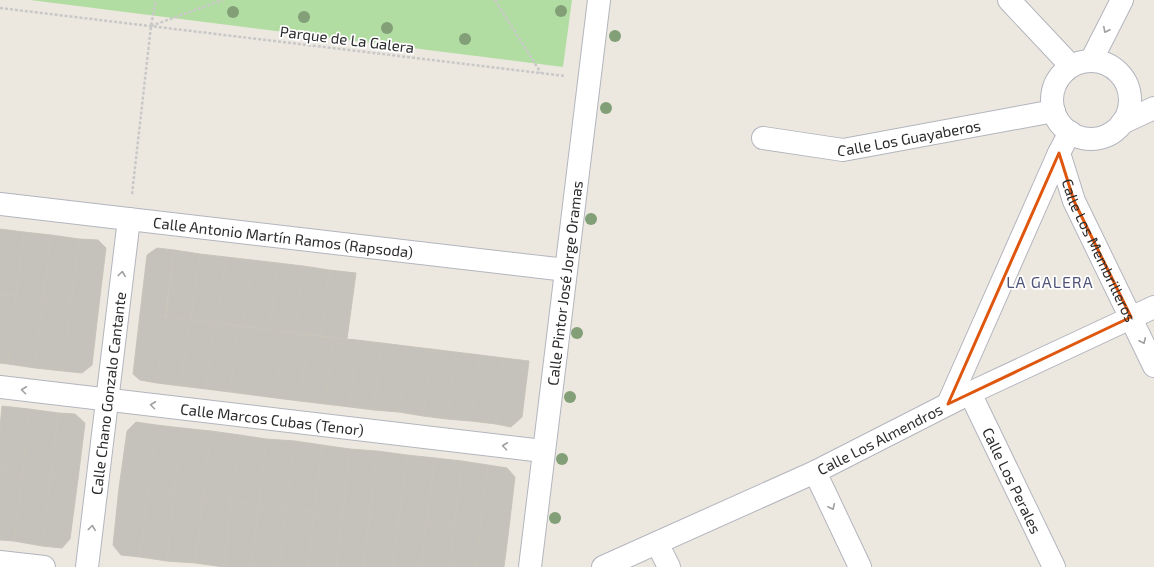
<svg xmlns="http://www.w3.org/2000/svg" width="1154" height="567" font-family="'Exo 2',sans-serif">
<rect width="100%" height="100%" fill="#ece8e0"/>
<path fill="#b2dda2" d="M30 0H572L563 67Z"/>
<g fill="#c5c2bb" stroke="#c8c4ba">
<path d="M0 229 24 232 16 296 0 294Z"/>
<path d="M24 232 51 235 43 299 16 296Z"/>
<path d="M51 235 79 239 71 302 43 299Z"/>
<path d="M79 239 98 240 106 248 99 305 71 302Z"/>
<path d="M157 248 174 250 165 317 140 314 147 255Z"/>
<path d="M174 250 200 254 191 320 166 317Z"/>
<path d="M200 254 226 257 217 323 191 320Z"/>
<path d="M226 257 252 260 243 326 217 323Z"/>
<path d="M252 260 278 263 270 330 243 326Z"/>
<path d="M278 263 303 266 295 333 270 330Z"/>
<path d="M303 266 329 270 322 336 295 333Z"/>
<path d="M329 270 356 273 347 339 322 336Z"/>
<path d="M0 294 16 296 8 364 0 363Z"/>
<path d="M16 296 43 299 35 368 8 364Z"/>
<path d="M43 299 71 302 63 371 35 368Z"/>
<path d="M71 302 99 305 92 365 82 373 63 371Z"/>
<path d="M140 314 165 317 157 383 140 380 133 374Z"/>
<path d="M165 317 189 320 181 386 157 383Z"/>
<path d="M189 320 214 323 206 389 181 386Z"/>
<path d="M214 323 238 326 230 392 206 389Z"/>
<path d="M238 326 284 332 276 398 230 392Z"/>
<path d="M284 332 308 335 300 401 276 398Z"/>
<path d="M308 335 333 338 325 404 300 401Z"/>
<path d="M333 338 357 340 350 407 325 404Z"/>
<path d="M357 340 382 343 374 410 350 407Z"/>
<path d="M382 343 406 346 399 412 374 410Z"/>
<path d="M406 346 431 349 423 416 399 412Z"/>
<path d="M431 349 455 352 447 419 423 416Z"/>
<path d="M455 352 480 355 471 421 447 419Z"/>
<path d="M480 355 504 358 496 424 471 421Z"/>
<path d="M504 358 529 361 522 417 511 427 496 424Z"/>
<path d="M2 406 29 409 23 473 0 470V427Z"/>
<path d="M29 409 58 413 51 476 23 473Z"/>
<path d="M58 413 75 414 85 423 78 479 51 476Z"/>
<path d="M136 422 156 425 148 492 119 488 127 431Z"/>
<path d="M156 425 182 428 174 495 148 492Z"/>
<path d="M182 428 211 431 203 499 174 495Z"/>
<path d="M211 431 240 435 231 502 203 499Z"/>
<path d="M240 435 266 439 259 505 231 502Z"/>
<path d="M266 439 295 441 286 508 259 505Z"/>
<path d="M295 441 322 445 314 512 286 508Z"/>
<path d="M322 445 350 449 343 514 314 512Z"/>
<path d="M350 449 377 451 369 518 343 514Z"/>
<path d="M377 451 407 455 399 522 369 518Z"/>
<path d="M407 455 435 458 426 525 399 522Z"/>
<path d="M435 458 462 461 454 528 426 525Z"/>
<path d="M462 461 488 465 480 532 454 528Z"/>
<path d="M488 465 507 468 515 477 508 536 480 532Z"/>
<path d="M0 470 23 473 14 541 0 540Z"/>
<path d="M23 473 51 476 42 546 14 541Z"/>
<path d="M51 476 78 479 70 539 62 548 42 546Z"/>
<path d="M119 488 148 492 140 557 121 555 113 545Z"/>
<path d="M148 492 174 495 167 561 140 557Z"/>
<path d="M174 495 203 499 195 563 167 561Z"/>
<path d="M203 499 231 502 224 567 195 563Z"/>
<path d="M231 502 259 505 251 567H224Z"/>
<path d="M259 505 286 508 279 567H251Z"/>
<path d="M286 508 314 512 308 567H279Z"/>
<path d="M314 512 343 514 336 567H308Z"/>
<path d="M343 514 369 518 363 567H336Z"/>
<path d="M369 518 399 522 392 567H363Z"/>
<path d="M399 522 426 525 421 567H392Z"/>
<path d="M426 525 454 528 449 567H421Z"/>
<path d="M454 528 480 532 476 567H449Z"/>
<path d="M480 532 508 536 504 567H476Z"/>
</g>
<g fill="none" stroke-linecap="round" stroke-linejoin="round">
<defs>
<g id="minor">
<path d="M1009 0 1071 66"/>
<path d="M1091 61 1122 0"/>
<circle cx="1091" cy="100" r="39"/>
<path d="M1122 123 1154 108"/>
<path id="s1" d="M1070 132 1059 153 1074 201 1154 366"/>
<path id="s2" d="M763 138 843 150 1054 111"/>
<path id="s3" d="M0 204 566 270"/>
<path id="s4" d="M0 387 543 451"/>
<path id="s5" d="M970 393 1054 567"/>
<path d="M948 404 1059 153"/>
<path d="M815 472 860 567"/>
<path d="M657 543 669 567"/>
<path d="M0 562 44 567"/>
<path id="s6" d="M87 567 129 219"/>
<path id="s7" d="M530 567 599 0"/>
<path id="s8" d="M603 567 815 472 970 393 1154 307"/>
</g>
</defs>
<use href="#minor" stroke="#b3b5be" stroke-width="24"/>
<g stroke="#c8c8c8" stroke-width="2.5" stroke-dasharray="3 2" stroke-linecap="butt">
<path d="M495 0 541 73"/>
<path d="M0 8 565 76"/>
<path d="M151 26 223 0"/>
<path d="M132 194 151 26 156 0"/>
</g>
<use href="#minor" stroke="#fff" stroke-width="22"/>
</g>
<g fill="#829f78">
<circle cx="561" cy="11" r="6"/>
<circle cx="233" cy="12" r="6"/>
<circle cx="304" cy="17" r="6"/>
<circle cx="387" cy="28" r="6"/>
<circle cx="615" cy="36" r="6"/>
<circle cx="465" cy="39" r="6"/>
<circle cx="606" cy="108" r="6"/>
<circle cx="591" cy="219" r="6"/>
<circle cx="577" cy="333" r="6"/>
<circle cx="570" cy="397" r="6"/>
<circle cx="562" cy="459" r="6"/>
<circle cx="555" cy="518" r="6"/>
</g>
<defs><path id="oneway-chevron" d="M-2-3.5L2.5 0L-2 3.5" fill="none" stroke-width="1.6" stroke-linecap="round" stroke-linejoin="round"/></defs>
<g stroke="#a0a0a0">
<use href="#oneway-chevron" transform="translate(1106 30) rotate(117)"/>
<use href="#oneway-chevron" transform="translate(122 274) rotate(-83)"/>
<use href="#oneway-chevron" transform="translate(1143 341) rotate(65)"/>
<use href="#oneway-chevron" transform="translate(24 390) rotate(-173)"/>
<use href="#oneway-chevron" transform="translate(153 405) rotate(-173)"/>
<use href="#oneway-chevron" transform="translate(505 446) rotate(-173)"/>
<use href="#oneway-chevron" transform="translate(832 507) rotate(65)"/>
<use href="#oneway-chevron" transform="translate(92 528) rotate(-83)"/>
</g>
<path fill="none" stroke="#df570e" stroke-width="3" stroke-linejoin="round" d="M1059 153 1074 201 1131 317 948 404Z"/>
<g text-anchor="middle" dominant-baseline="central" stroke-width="3.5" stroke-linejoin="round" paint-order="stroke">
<g font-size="15" fill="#2c2c2c" stroke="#fff">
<text transform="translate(347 39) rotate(7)">Parque de La Galera</text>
<text stroke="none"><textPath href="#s2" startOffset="148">Calle Los Guayaberos</textPath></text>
<text stroke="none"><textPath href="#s3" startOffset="285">Calle Antonio Martín Ramos (Rapsoda)</textPath></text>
<text stroke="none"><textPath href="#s1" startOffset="129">Calle Los Membrilleros</textPath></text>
<text stroke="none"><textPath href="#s7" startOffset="286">Calle Pintor José Jorge Oramas</textPath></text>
<text stroke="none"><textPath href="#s6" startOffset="175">Calle Chano Gonzalo Cantante</textPath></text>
<text stroke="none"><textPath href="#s4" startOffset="274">Calle Marcos Cubas (Tenor)</textPath></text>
<text stroke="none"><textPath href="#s8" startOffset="305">Calle Los Almendros</textPath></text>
<text stroke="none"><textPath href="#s5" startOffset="97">Calle Los Perales</textPath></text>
</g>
<g font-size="16" letter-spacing="1" fill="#505579" stroke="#fff">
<text x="1050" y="281">LA GALERA</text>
</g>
</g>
</svg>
